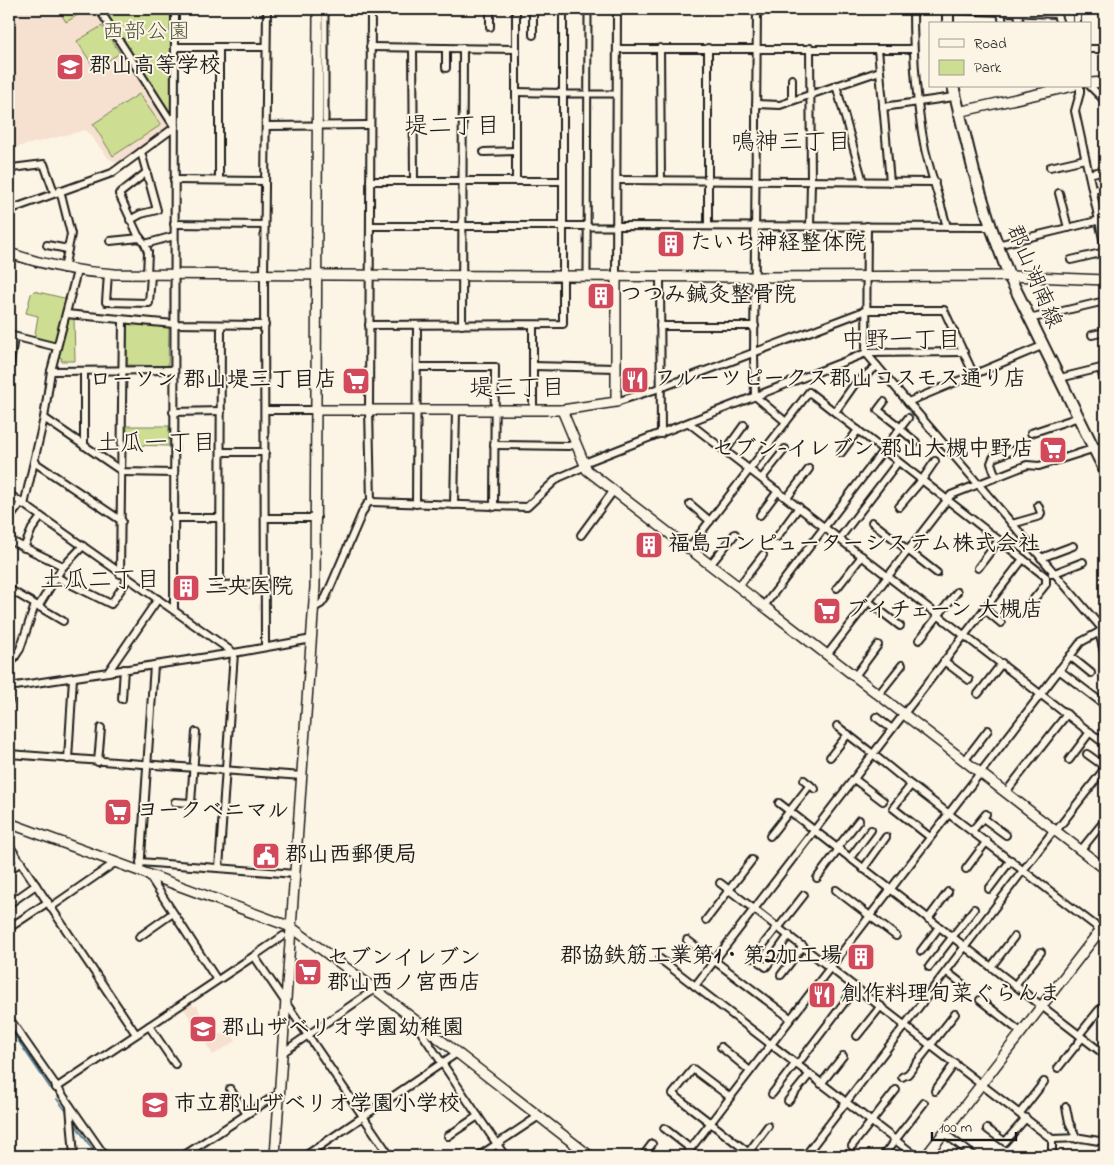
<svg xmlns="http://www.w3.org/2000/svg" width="1114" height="1165" font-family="'Indie Flower','Klee One',sans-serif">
<rect width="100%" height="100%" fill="#fcf5e5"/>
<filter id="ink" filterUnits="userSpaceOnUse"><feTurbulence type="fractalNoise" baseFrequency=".02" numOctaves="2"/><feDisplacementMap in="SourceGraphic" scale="10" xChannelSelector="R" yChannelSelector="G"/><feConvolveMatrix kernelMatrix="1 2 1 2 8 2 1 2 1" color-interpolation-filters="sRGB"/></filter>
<g filter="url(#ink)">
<g fill="#f6e0d0">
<path d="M9 9H95L169 125 168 128 120 164 108 158 86 130 9 149Z"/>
<path d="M192 1004 194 1007 197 1005 202 1018 205 1017 209 1024 208 1025 210 1030 212 1029 217 1036 228 1029 236 1041 213 1055 184 1009Z"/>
</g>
<g fill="#cdde92" stroke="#747d57">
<path d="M58 9H88L66 22Z"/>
<path d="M102 9H172L171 117Z"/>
<path d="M102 26 120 53 95 69 77 41Z"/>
<path d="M139 94 161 125 113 156 93 124Z"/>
<path d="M34 291 68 299 55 343 34 340 38 316 26 313 31 294Z"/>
<path d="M68 317H74L75 361H61L62 358 58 357 66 318Z"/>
<path d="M127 324 169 327 168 366 127 365Z"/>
<path d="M127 426H169V446L127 445Z"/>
</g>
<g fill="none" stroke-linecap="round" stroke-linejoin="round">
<g stroke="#5e8498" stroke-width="2">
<path d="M9 1027 51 1089"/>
<path d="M57 1099 67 1112"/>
<path d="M75 1124 97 1156"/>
</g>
<defs>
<g id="pedestrian">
<path d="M563 94H587"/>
<path d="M591 94H613"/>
<path d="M325 120V9"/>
<path d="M590 227H613"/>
<path d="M587 271 588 9"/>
</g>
<g id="minor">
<path d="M99 9 174 126"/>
<path d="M490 9V27"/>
<path d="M516 9V181"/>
<path d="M757 9 754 354 755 396 786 422 809 392 1023 559 873 754 837 726"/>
<path d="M913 9C913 56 916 103 925 149 931 175 940 201 947 227"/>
<path d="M1055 9 1060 24"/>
<path d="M948 10 1056 14"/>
<path d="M1001 12 1003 24"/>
<path d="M1018 13 1020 24"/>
<path d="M1077 24V9"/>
<path d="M533 35V9"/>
<path d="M175 47H266"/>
<path d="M370 47 516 49"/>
<path d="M413 48 414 181"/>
<path d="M660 48 661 181"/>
<path d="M810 48 811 182 810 227"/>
<path d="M617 49H913"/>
<path d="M878 49 890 182"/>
<path d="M1090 49H1105"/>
<path d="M446 68V48"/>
<path d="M792 79V100"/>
<path d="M836 85 863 182"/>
<path d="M1080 86V93L1075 111 1105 248"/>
<path d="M1090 86 1105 101"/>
<path d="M516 92 563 93"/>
<path d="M756 104 780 105 880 71"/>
<path d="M883 107 954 97"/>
<path d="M266 126 369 125"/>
<path d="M484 152 516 151"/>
<path d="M9 166 12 168 44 164 54 192"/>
<path d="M1050 167 1085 159"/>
<path d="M147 172 119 194 138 235 145 244 148 252 147 275"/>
<path d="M1089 174 1105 170"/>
<path d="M174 180 265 181"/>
<path d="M219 180V47"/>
<path d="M617 180 935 182"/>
<path d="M370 181H562"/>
<path d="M60 190 71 234 64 269"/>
<path d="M1093 190 1105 187"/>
<path d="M1059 193 1068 228"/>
<path d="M9 210 112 173 175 127"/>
<path d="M130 220 141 214 157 210 141 152"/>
<path d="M174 224 264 225"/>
<path d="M370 226H587"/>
<path d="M616 226 991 227"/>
<path d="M708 226V48"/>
<path d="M867 226 866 353 1104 631"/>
<path d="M110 241 140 238"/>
<path d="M145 244 174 236"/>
<path d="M47 245 68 249"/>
<path d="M997 245 1105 219"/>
<path d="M1071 260 1105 252"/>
<path d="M108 274 106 302 149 303 151 275"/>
<path d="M616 275 617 9"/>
<path d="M660 276 661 434"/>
<path d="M66 314 174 324 265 325"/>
<path d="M1029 319 1105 301"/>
<path d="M221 325 220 585 264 584"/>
<path d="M369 325 563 324V9"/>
<path d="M462 325 463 48"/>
<path d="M660 326H755"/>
<path d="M9 335 57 347"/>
<path d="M1092 335 1105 332"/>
<path d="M533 366 616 368"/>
<path d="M417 367H495L494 507"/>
<path d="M1101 368 1105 387"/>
<path d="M9 371 14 337"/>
<path d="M51 371 173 370"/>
<path d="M84 371V446"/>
<path d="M1060 378 1105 367"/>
<path d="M616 402 660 388 867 310H944L974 375"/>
<path d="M884 402 878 410 901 428"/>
<path d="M908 402 1042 346"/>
<path d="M265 410H317"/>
<path d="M533 411V325"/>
<path d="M173 412 221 411"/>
<path d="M835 412 854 385 877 366"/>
<path d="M44 418 123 472 173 473"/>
<path d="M689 423 1105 744"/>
<path d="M900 429 916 442"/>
<path d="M1031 433 1079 417"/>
<path d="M494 445 569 446 576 444"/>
<path d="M726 450 744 425"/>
<path d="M221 452H265"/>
<path d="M841 453 858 430"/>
<path d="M34 462 122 521"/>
<path d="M584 463 866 353 964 352"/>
<path d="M996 477 991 463 993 458 1014 450"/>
<path d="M762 478 785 449"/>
<path d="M9 494 234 653 219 868"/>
<path d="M787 498 809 469"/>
<path d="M371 502 527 507 558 478 586 466"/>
<path d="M416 504 417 325"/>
<path d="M690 504 710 521"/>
<path d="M24 505 44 418 51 371 77 271"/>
<path d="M454 505 456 411"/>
<path d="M899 507 922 480 935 461"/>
<path d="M9 513 12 515 21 503"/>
<path d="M760 515 778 491"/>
<path d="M173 518H220"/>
<path d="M266 518H317"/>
<path d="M872 522 937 573"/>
<path d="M1012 524 1040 516 1041 513 1038 505"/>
<path d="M581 535 614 490"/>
<path d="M777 537 799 507"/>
<path d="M839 539 898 462"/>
<path d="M9 540 63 566"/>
<path d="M24 548 32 529 41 517"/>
<path d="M689 548 786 422"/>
<path d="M1041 558 1073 546"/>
<path d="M1023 559 1046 577V584L1029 605"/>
<path d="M710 565 735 534"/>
<path d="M978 568 999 540"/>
<path d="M120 574 123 320"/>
<path d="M1052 574 1083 562"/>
<path d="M56 577 111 604 128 579"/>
<path d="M739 586 763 555"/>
<path d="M837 588 862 556"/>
<path d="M9 589 63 621"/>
<path d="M869 602 900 626"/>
<path d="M764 606 908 418"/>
<path d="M38 607 62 568 83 546"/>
<path d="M314 608 321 604 326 597 363 511 368 503 371 502 369 410 371 9"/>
<path d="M984 609 1001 623"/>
<path d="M174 610 175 9"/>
<path d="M1099 632 1105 656"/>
<path d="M919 640 957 592"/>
<path d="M265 647 264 276 267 9"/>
<path d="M827 655 951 495 1027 465 1039 466 1105 445"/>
<path d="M1070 656 1091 673"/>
<path d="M944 661 969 680"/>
<path d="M9 666 20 649 35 605"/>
<path d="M1059 670 1105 705"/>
<path d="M108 672 158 599"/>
<path d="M855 676 878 645"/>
<path d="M9 687 234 653 312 639"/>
<path d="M9 691V701"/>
<path d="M879 694 902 665"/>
<path d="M978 694 1002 663"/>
<path d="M122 699 124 669"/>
<path d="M876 717 892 729"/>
<path d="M9 754 302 776"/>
<path d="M1087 754 1105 767"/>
<path d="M830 757 848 734"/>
<path d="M68 759 73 678"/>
<path d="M965 760 988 730"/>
<path d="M1069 760 1090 732"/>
<path d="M98 762 101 728"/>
<path d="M854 779 883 801"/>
<path d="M804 780 815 789"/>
<path d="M911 785 893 808 930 837"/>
<path d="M1006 792 1067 714"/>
<path d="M175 802 191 803 196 732"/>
<path d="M779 803 1105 1055"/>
<path d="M983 818 1006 835"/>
<path d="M972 831 986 814"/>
<path d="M1056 831 1105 768"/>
<path d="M770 836 810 785"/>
<path d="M9 845 136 1034"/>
<path d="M837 848 859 820"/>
<path d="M1081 850 1105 820"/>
<path d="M850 858 871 830"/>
<path d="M140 862 295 874"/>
<path d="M863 869 886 837"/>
<path d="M966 869 987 841"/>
<path d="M9 870 21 862"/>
<path d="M140 871 154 665"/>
<path d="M148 874 217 980"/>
<path d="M817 878 839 849"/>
<path d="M720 883 1052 1139 1081 1138 1105 1142"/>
<path d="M989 889 1011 860"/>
<path d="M836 890 896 936"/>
<path d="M9 904 36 885"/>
<path d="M51 907 116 862"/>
<path d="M928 919 948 892"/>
<path d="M706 920 752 860"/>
<path d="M779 927 804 895"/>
<path d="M9 928 48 902"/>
<path d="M139 937 173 913"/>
<path d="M687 940 790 1018"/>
<path d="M921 951 939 927"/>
<path d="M254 956 283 936"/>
<path d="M753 958 778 926"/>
<path d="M660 959 695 986"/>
<path d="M761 963 766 967 789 935"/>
<path d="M929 967 974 909"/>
<path d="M991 967 1014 937"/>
<path d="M947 972 965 986"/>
<path d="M781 975 803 946"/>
<path d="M1015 985 1041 952"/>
<path d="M980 1000 1022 1033"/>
<path d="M9 1018 105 1156"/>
<path d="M415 1023 505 1156"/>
<path d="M149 1026 175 1064"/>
<path d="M1079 1035 1099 1010 1105 1013"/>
<path d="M857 1036 881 1006"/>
<path d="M721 1047 750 1071"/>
<path d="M282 1053 375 989"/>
<path d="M797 1065 856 987"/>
<path d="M1058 1068 1082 1038"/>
<path d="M902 1077 908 1074 955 1014"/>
<path d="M821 1084 843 1056"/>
<path d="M56 1088 254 956 390 1156"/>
<path d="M230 1089 247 1114"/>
<path d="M935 1091 955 1063"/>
<path d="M772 1094 795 1064"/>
<path d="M730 1097 693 1069 673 1094 753 1156"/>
<path d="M788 1101 809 1075"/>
<path d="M70 1106 74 1156"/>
<path d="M1066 1107 1069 1122 1077 1139"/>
<path d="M1020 1113 1044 1082"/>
<path d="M664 1128 691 1149"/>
<path d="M987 1129 1005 1142 1026 1118"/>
<path d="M944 1133 974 1156"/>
<path d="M448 1136 478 1116"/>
<path d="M852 1146 896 1090"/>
<path d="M748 1153 768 1126"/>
<path d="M183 1156 247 1114 273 1097 279 1096"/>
<path d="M305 1156 457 1053"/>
<path d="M479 1156 539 1116"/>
<path d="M643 1156 652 1144"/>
<path d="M685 1156 1081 642 1103 630"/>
<path d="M805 1156 1054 830"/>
<path d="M883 1156 924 1103"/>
<path d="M916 1156 695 986 873 754 911 785 1105 933"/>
<path d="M1052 1156V1139"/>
</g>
<g id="tertiary">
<path d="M1090 83 1105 82"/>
<path d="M958 112 1073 86"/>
<path d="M9 253C44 265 77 272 115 274L755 277 1009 276 1105 280"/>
<path d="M317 410H562L616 402V275"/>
<path d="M562 410 587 470 1105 869"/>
<path d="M9 823 291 927 375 989 590 1156"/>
<path d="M275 1156 315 587 318 9"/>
<path d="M926 1156 1105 924"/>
</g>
<g id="primary">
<path d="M948 24V9"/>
<path d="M953 86 974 172 991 227 1009 276 1105 471"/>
</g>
</defs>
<use href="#pedestrian" stroke="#1c1c1c" stroke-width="9"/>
<use href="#minor" stroke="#1c1c1c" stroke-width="10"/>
<use href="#tertiary" stroke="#1c1c1c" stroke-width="12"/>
<use href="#primary" stroke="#1c1c1c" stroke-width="14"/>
<use href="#pedestrian" stroke="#fcf5e5" stroke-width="5"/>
<use href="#minor" stroke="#fcf5e5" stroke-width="6"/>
<use href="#tertiary" stroke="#fcf5e5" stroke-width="9"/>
<use href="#primary" stroke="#fcf5e5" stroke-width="10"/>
</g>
</g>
<defs>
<symbol id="school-square" viewBox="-11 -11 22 22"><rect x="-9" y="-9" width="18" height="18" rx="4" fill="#d1495b" stroke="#fcf5e5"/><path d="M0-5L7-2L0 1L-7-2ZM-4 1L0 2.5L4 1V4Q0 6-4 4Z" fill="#fff"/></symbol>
<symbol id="building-square" viewBox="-11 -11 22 22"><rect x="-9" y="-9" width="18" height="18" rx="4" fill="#d1495b" stroke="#fcf5e5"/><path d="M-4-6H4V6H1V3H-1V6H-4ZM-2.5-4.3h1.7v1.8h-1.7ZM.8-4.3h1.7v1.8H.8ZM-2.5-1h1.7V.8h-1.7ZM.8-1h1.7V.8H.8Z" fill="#fff"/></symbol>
<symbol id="restaurant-square" viewBox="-11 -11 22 22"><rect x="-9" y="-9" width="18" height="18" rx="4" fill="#d1495b" stroke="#fcf5e5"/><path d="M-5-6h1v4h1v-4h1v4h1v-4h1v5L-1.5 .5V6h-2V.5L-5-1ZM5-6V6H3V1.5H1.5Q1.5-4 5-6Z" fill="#fff"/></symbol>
<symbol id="supermarket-square" viewBox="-11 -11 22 22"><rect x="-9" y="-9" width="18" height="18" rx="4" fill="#d1495b" stroke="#fcf5e5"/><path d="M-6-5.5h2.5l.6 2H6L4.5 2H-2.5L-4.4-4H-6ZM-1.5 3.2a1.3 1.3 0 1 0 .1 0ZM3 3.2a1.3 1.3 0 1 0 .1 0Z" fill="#fff"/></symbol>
<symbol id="civic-square" viewBox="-11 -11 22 22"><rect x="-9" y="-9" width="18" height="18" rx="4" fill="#d1495b" stroke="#fcf5e5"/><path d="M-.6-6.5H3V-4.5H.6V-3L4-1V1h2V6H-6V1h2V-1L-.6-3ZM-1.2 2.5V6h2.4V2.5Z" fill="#fff"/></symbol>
</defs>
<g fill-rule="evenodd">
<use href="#school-square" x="54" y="51" width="32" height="32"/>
<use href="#building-square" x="655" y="228" width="32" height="32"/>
<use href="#building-square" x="585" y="280" width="32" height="32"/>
<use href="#restaurant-square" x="619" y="364" width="32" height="32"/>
<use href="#supermarket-square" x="340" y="365" width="32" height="32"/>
<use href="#supermarket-square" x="1037" y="434" width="32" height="32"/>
<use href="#building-square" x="633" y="529" width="32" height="32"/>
<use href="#building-square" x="170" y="572" width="32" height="32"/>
<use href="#supermarket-square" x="811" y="595" width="32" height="32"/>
<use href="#supermarket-square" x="102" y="796" width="32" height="32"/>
<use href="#civic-square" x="250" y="840" width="32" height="32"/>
<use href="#building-square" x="845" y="941" width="32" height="32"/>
<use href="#supermarket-square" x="292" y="956" width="32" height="32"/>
<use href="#restaurant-square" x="806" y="979" width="32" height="32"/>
<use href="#school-square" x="187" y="1013" width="32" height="32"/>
<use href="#school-square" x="139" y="1089" width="32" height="32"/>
</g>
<g text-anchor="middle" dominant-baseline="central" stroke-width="4" stroke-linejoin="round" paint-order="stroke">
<g font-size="22" fill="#51563f" stroke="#fcf5e5">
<text x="146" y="33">西部公園</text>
</g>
<g font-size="22" font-weight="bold" fill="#1c1c1c" stroke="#fcf5e5" text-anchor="start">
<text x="89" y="67">郡山高等学校</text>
<text x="690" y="244">たいち神経整体院</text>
<text x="620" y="296">つつみ鍼灸整骨院</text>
<text x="654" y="380">フルーツピークス郡山コスモス通り店</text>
<text x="337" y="381" text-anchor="end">ローソン 郡山堤三丁目店</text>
<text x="1034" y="450" text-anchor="end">セブン-イレブン 郡山大槻中野店</text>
<text x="668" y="545">福島コンピューターシステム株式会社</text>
<text x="205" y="588">三央医院</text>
<text x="846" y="611">ブイチェーン 大槻店</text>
<text x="137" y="812">ヨークベニマル</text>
<text x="285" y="856">郡山西郵便局</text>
<text x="842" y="957" text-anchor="end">郡協鉄筋工業第1・第2加工場</text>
<text x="327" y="959">セブンイレブン<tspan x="327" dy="25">郡山西ノ宮西店</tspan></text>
<text x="841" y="995">創作料理旬菜ぐらんま</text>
<text x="222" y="1029">郡山ザベリオ学園幼稚園</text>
<text x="174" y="1105">市立郡山ザベリオ学園小学校</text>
</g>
<g font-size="22" fill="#1c1c1c" stroke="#fcf5e5">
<text transform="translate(1033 277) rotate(67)">郡山湖南線</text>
</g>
<g font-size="24" fill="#1c1c1c" stroke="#fcf5e5">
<text x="452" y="127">堤二丁目</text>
<text x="791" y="143">鳴神三丁目</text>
<text x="901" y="341">中野一丁目</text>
<text x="517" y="389">堤三丁目</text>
<text x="156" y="444">土瓜一丁目</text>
<text x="100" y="581">土瓜二丁目</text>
</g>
</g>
<rect width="1114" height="1165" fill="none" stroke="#fcf5e5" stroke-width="30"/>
<rect x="15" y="15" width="1084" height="1135" fill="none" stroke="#1c1c1c" stroke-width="2" filter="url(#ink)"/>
<rect x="929" y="22" width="162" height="65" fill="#fcf5e5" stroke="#a29e95"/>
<rect x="939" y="39" width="25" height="8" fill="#fcf5e5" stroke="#a29e95"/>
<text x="974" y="48" font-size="15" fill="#1c1c1c">Road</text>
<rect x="939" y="60" width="25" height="15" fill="#cdde92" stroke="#a29e95"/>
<text x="974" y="72" font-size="15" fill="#1c1c1c">Park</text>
<path d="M932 1132v8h84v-8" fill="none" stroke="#1c1c1c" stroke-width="2.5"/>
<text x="939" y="1132" font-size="15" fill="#1c1c1c" stroke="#fcf5e5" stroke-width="4" paint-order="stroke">100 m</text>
</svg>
